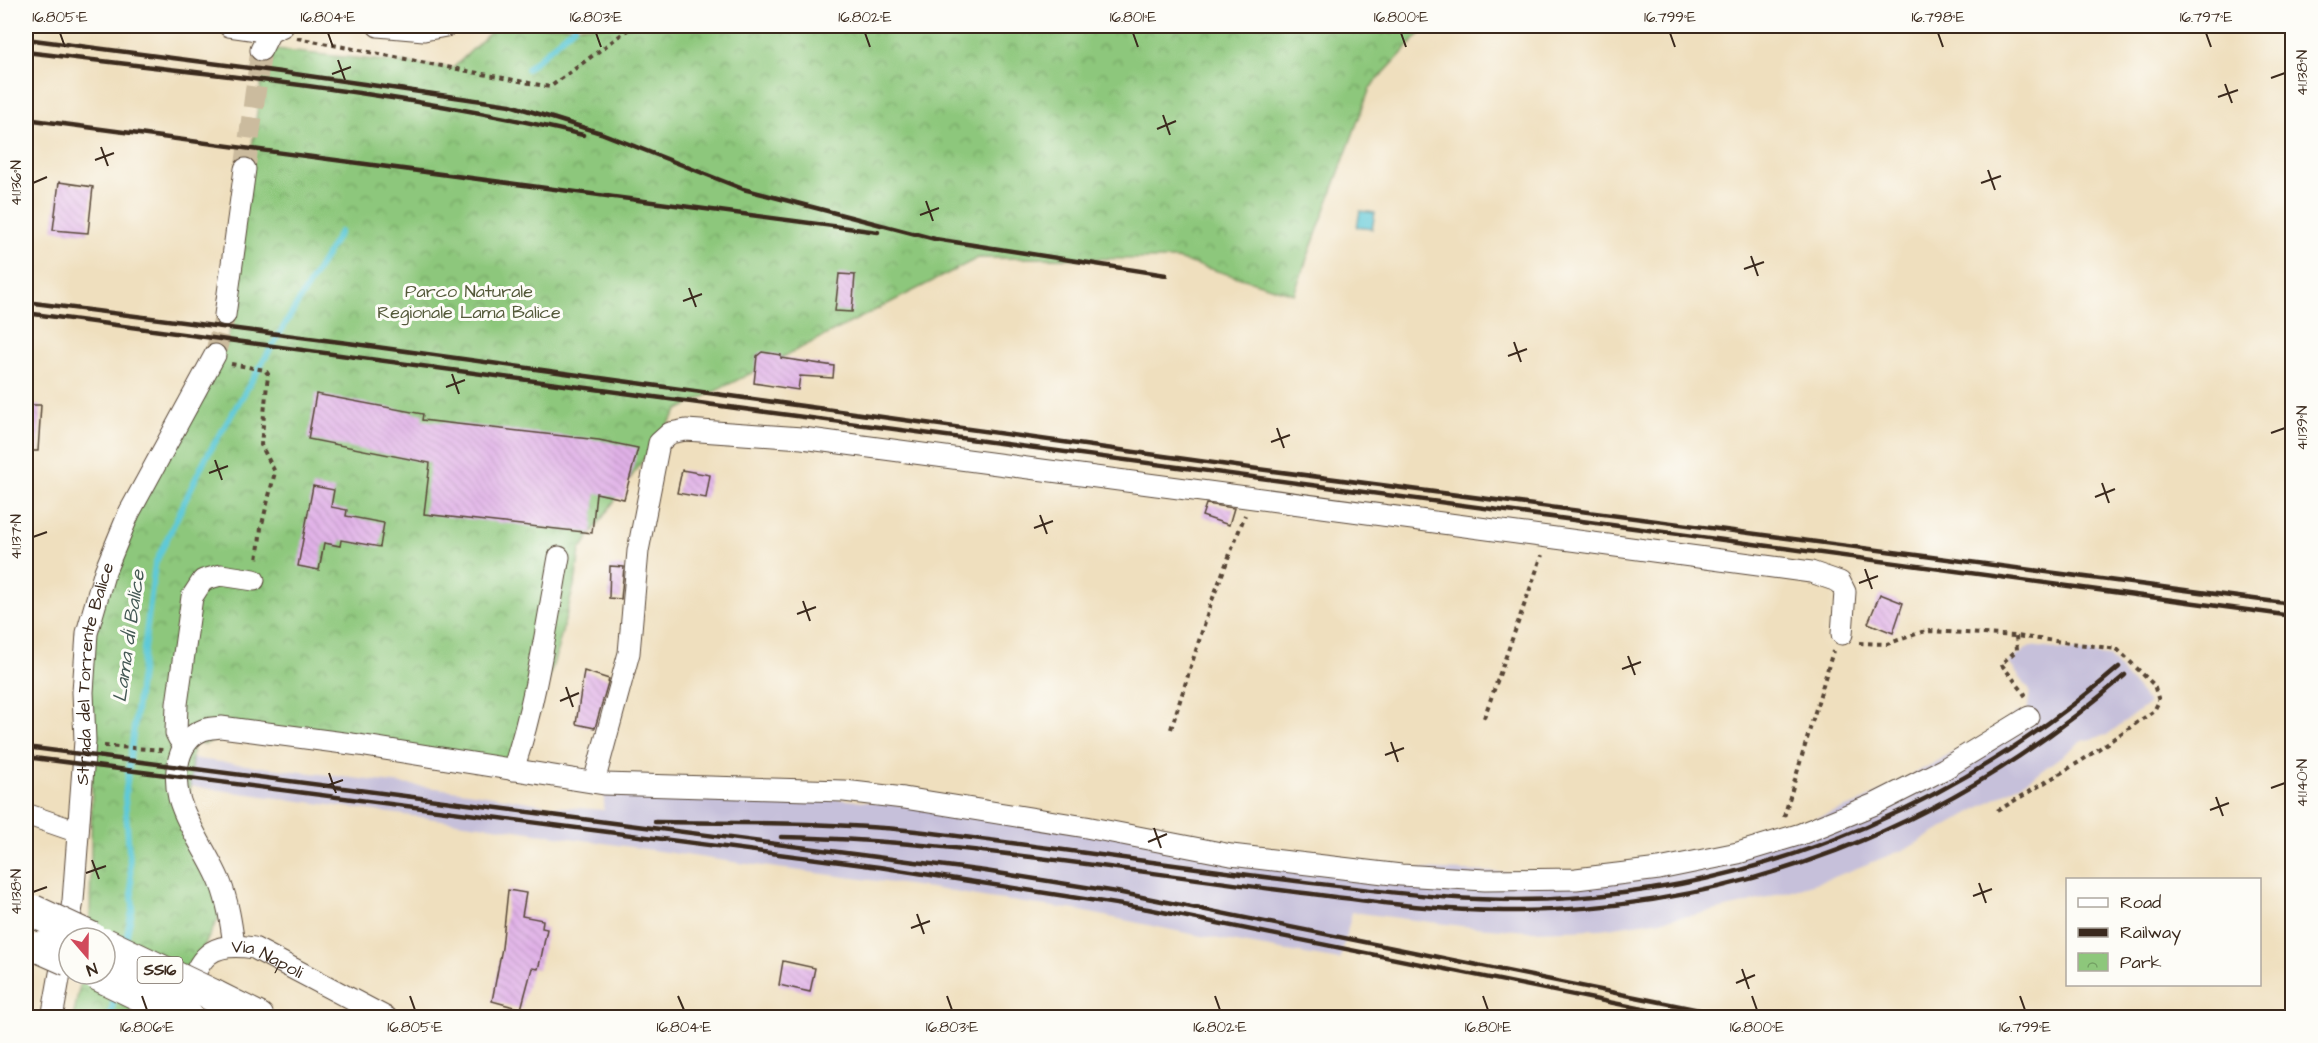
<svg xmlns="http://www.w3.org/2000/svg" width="2318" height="1043" font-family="'Architects Daughter',sans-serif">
<defs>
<pattern id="park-crowns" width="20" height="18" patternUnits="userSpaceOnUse" patternTransform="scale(1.5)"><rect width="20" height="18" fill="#8dc77b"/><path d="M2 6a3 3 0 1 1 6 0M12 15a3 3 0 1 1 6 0" fill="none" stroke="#74a264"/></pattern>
<pattern id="building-back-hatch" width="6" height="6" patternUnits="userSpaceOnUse" patternTransform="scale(1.5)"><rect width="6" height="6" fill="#e0b1e7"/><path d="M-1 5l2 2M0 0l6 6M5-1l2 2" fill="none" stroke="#c198c6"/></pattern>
</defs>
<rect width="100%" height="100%" fill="#fdfcf7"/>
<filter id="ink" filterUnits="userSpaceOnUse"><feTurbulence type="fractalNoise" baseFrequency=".0167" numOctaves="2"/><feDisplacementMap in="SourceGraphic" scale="12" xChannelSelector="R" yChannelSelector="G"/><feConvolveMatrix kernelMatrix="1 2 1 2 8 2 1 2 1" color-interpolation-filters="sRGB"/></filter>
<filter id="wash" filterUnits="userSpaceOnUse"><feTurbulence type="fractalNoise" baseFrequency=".008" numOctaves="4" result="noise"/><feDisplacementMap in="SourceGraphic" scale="24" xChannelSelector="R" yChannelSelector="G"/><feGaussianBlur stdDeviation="1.35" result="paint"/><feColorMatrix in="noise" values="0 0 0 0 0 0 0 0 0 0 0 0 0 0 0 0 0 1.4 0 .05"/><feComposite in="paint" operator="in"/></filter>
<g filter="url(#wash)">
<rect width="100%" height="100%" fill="#efdfbe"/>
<path fill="#c6c0da" d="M2030 646 2108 656 2149 703 2107 735 2082 741 2033 777 1908 848 1829 879 1748 903 1695 915 1601 929 1529 931 1462 926 1352 912 1340 960 1196 935 1076 910 989 898 931 888 740 863 509 829 182 785 188 758 468 792 553 806 604 810V778L1106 823 1154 830 1232 846 1391 868 1559 875 1723 850 1857 804 2013 721 2015 713H2027L2030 691 2009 663Z"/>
<path fill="url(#park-crowns)" stroke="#64784c" stroke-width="1.5" d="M497 26H1432L1418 36 1370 88 1294 294 1177 259 978 258 678 410 580 550 576 578 556 655 521 771 237 732 205 744 193 742 189 801 230 897 204 946 177 1017 73 1018 82 974H105V938L90 929 92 772 88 663 110 565 173 421 227 341 234 315 236 216 251 155 266 49 453 68Z"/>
<path fill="#5ec9d8" stroke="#4c7a7b" stroke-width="1.5" d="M1360 211 1375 213 1372 229 1357 227Z"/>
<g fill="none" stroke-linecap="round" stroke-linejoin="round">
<g stroke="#5ec9d8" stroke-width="6">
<path d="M527 69 575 26"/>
<path d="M125 943 133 907 125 797 155 564 204 461 340 232"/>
<path d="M110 1018 115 994"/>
</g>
</g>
<g id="blocks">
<g fill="url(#building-back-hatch)">
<path d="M59 182 93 187 88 233 53 230Z"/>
<path d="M839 274 855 275 852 312 835 311Z"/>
<path d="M762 352 781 355V358L834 366 833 378 800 376 798 390 754 383 757 356Z"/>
<path d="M316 394 423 414 422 420 599 440 638 448 624 499 596 493 592 533 424 514 430 463 308 439Z"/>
<path d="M26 405H41L38 451H26Z"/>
<path d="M682 470 710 475 706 498 677 493Z"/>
<path d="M313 486 334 490 331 507 347 510 346 516 384 523 380 547 341 540 340 546 324 543 319 570 298 566Z"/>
<path d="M1206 504 1234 508 1229 525 1202 516Z"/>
<path d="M610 566 624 567 621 599 609 598Z"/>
<path d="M1880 594 1903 603 1893 633 1868 623Z"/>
<path d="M584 671 609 679 595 728 576 724Z"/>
<path d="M508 890 526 893 522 916 543 920 542 928 547 929 541 958 538 969 532 968 521 1009 492 1001 502 948Z"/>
<path d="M783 961 815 968 810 992 779 985Z"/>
</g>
</g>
</g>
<g filter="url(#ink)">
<use href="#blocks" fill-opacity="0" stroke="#564536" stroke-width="1.5"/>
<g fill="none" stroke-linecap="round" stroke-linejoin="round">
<g stroke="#cbbb9e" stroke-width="21" stroke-dasharray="21 10" stroke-linecap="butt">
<path d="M245 169 261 50"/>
<path d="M215 355 225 315"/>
</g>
<defs>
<g id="minor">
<path d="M229 26 270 32"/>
<path d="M378 26 424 30 446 26"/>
<path d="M261 50 270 32 283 26"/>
<path d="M225 315 245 169"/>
<path d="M187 742 179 739 176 733 177 704 192 597 203 580 221 575 254 580"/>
<path d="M513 770C536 701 546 629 559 557"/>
<path d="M594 782 629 653 638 551 659 443 670 433 686 430 802 438 1811 572 1840 582 1845 592 1842 634"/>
<path d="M26 814 78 832"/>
<path d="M234 945C231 923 228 902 220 882 209 855 187 826 179 798 173 775 177 740 203 730 208 728 215 728 221 727L359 745 604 784 844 791 904 798 1086 827 1231 855 1401 875 1485 880 1576 879 1659 869 1738 853 1801 834 1875 804 1944 769 2029 717"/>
<path id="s1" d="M186 996C200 956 209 941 254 948L387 1018"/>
<path id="s2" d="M52 1018 73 901 85 741 83 692 87 633 105 571 129 513 215 355"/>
</g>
<path id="highway" d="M214 996 258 1018"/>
</defs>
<use href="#minor" stroke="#564536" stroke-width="23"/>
<use href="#highway" stroke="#564536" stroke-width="34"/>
<g stroke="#564536" stroke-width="4" stroke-dasharray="4.5 4.5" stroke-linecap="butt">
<path d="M297 38 550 87 633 26"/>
<path d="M231 364 265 370 268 374 261 445 275 472 261 528 257 561"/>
<path d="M2016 636 2017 650 2001 664 2025 694 2019 698"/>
<path d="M1859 643 1887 644 1922 632 1931 631 2016 636 2117 649 2154 685 2159 701 2154 711 2081 761 1997 811"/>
<path d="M1484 718 1542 555"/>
<path d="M1171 729 1211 603 1245 515"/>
<path d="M104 746 163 750"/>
<path d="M1784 817 1833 651"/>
</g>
<use href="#minor" stroke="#fff" stroke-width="21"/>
<use href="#highway" stroke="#fff" stroke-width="32"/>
<g stroke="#3b2a1e" stroke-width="4.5">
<path d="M26 39 281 72 510 105 601 133 743 189 935 239 1166 275"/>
<path d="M26 52C212 75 401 91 583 135"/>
<path d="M26 119 878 232"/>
<path d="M26 302 348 343 1243 467 2292 604"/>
<path d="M26 313 2292 616"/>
<path d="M26 747 985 871 1117 892 1739 1018"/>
<path d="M26 757 879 867 1148 909 1688 1018"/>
<path d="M655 822C742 823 829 822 916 831 1043 846 1169 865 1296 881 1387 892 1479 905 1571 898 1774 885 1966 800 2119 667"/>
<path d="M781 837C948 840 1114 869 1280 890 1354 899 1430 911 1505 911 1737 912 1952 827 2125 675"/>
</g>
<defs>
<g id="highway-bridge">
<path d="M33 911 91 938"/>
<path d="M105 944 214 996"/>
<path d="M42 948 69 960"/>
<path d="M97 974 188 1018"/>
</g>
</defs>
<use href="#highway-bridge" stroke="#564536" stroke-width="34" stroke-linecap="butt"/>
<use href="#highway-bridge" stroke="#fff" stroke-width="32"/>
</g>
</g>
<path fill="none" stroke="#3b2a1e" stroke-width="2" d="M60 33 65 47M328 33 333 47M596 33 601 47M865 33 870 47M1133 33 1138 47M1401 33 1406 47M1670 33 1675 47M1938 33 1943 47M2206 33 2211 47M338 60 345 80M332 74 351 67M2271 78 2285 73M2225 84 2232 103M2218 97 2238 90M1163 115 1170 135M1157 129 1176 121M101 147 108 166M95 160 114 153M1988 170 1995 190M33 183 47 177M1981 183 2001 176M926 201 933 221M920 215 939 208M1751 256 1758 276M1744 269 1764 262M689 288 696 307M683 301 702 294M1514 342 1521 362M1508 356 1527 349M452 374 459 394M446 387 465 380M1277 428 1284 448M2271 433 2285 428M1271 442 1290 435M215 460 222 480M209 473 228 466M2102 483 2109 503M2095 497 2115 489M1040 515 1047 534M1034 528 1053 521M33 537 47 532M1865 569 1872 589M1859 583 1878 576M803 601 810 621M797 614 816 607M1628 656 1635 675M1622 669 1641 662M566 687 573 707M560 701 579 693M1391 742 1398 762M1385 755 1404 748M329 773 336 793M323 787 343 780M2271 788 2285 783M2216 797 2223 816M2210 810 2229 803M1154 828 1161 848M1148 842 1167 834M92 860 99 879M86 873 106 866M1979 883 1986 903M33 892 47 887M1973 896 1992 889M917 914 924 934M911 928 930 921M1742 969 1749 989M1736 983 1755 975M142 996 147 1010M410 996 415 1010M678 996 684 1010M947 996 952 1010M1215 996 1220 1010M1483 996 1488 1010M1752 996 1757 1010M2020 996 2025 1010"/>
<g text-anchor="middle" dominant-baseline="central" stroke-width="6" stroke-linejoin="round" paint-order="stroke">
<rect fill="#fdfcf7" stroke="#75695f" stroke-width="1.5" x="137.5" y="957" width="45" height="26" rx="4.5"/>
<g font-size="16" font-weight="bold" fill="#3b2a1e">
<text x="160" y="970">SS16</text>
</g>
<g font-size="18" fill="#54593a" stroke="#fdfcf7">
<text x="469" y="291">Parco Naturale<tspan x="469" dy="21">Regionale Lama Balice</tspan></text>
</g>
<g font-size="18" fill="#3b2a1e" stroke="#fdfcf7">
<text stroke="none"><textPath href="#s2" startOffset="348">Strada del Torrente Balice</textPath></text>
<text stroke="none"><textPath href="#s1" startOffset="111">Via Napoli</textPath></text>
</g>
<g font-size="20" font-style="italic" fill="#465a56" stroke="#fdfcf7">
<text transform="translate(129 636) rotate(-82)">Lama di Balice</text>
</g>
</g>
<rect width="2318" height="1043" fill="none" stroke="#fdfcf7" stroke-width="66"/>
<rect x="2066" y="878" width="195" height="108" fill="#fdfcf7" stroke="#afa8a0" stroke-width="1.5"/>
<rect x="2078" y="898" width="30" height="9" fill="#ffffff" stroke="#afa8a0" stroke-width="1.5"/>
<text x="2120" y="908" font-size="18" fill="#3b2a1e">Road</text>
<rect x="2078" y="928" width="30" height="9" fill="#3b2a1e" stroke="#afa8a0" stroke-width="1.5"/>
<text x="2120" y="938" font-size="18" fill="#3b2a1e">Railway</text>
<rect x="2078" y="953" width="30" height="18" fill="url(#park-crowns)" stroke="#afa8a0" stroke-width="1.5"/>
<text x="2120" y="968" font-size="18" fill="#3b2a1e">Park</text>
<g transform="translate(87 956) rotate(160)"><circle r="28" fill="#fdfcf7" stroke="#afa8a0" stroke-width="1.5"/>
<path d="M0-4.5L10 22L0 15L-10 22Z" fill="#d1495b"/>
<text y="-9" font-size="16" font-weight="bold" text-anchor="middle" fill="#3b2a1e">N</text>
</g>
<rect x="33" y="33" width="2252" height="977" fill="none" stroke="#3b2a1e" stroke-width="2"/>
<g font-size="15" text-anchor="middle" fill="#3b2a1e">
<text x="60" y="22">16.805°E</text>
<text x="328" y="22">16.804°E</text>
<text x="596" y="22">16.803°E</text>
<text x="865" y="22">16.802°E</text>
<text x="1133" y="22">16.801°E</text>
<text x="1401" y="22">16.800°E</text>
<text x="1670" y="22">16.799°E</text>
<text x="1938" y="22">16.798°E</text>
<text x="2206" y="22">16.797°E</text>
<text transform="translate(2302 73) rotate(-90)" y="5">41.138°N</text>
<text transform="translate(16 183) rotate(-90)" y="5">41.136°N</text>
<text transform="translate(2302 428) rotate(-90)" y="5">41.139°N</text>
<text transform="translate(16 537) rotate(-90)" y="5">41.137°N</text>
<text transform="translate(2302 783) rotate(-90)" y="5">41.140°N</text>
<text transform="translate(16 892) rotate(-90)" y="5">41.138°N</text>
<text x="147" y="1032">16.806°E</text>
<text x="415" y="1032">16.805°E</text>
<text x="684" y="1032">16.804°E</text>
<text x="952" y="1032">16.803°E</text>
<text x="1220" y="1032">16.802°E</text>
<text x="1488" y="1032">16.801°E</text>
<text x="1757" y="1032">16.800°E</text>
<text x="2025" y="1032">16.799°E</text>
</g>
</svg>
